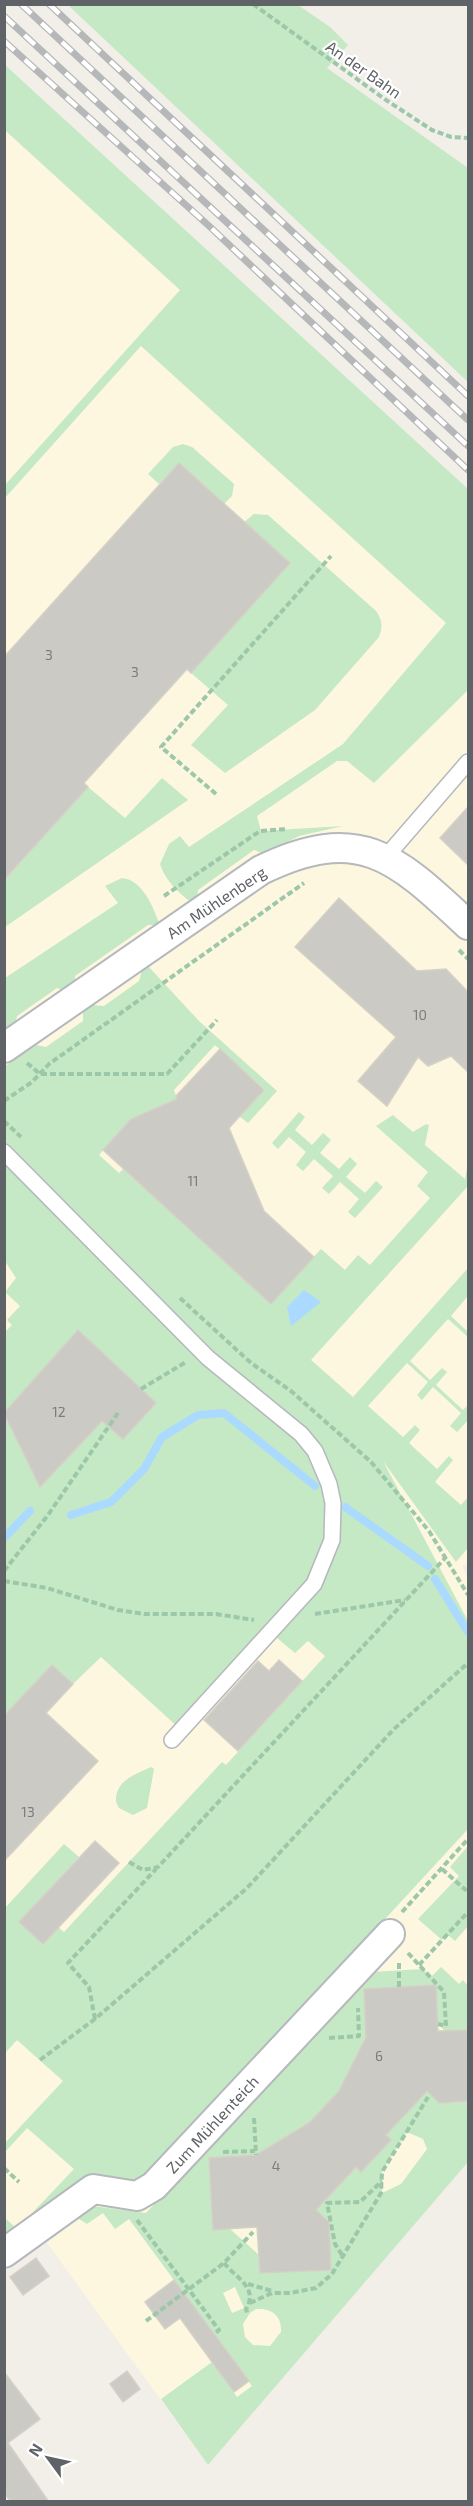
<svg xmlns="http://www.w3.org/2000/svg" width="473" height="2506" font-family="'Exo 2',sans-serif">
<rect width="100%" height="100%" fill="#f1efe8"/>
<path fill="#fef7e0" d="M4 130 180 290 468 544V1564L462 1566 468 1579V2161L208 2465 37 2229 5 2253Z"/>
<g fill="#c5e8c5" fill-rule="evenodd">
<path d="M68 5H298L330 27 348 45 327 68 468 168V382Z"/>
<path d="M5 65 468 489V690L374 783 347 761H337L257 816 261 831 343 826 299 836 264 854 254 850 198 890 197 900 192 903C178 892 166 882 160 864L169 844 180 836 189 847 343 744 446 623 141 346 5 498V485L180 290 5 130Z"/>
<path d="M183 444 192 447 234 484 232 496 224 504 179 463 159 484 148 474 173 447Z"/>
<path d="M254 514 268 515 376 611C382 619 383 627 379 637L315 710 225 773 191 745 228 705 191 673 289 563 244 522Z"/>
<path d="M162 778 188 800 5 927V880L88 787 125 818Z"/>
<path d="M122 878C143 880 153 907 160 925H148L75 976V985L65 991 57 988 17 1016 15 1026 5 1034V978L118 903 105 886Z"/>
<path d="M148 966 199 1021 277 1091 248 1123 239 1116 264 1089 215 1045 174 1090 177 1099 131 1119 99 1155 119 1173 123 1169 271 1304 321 1249 345 1270 358 1255 370 1265 430 1198 417 1186 428 1172 376 1126 393 1115 413 1132 426 1124 429 1125 425 1145 465 1179 468 1162V1186L311 1360 353 1397 468 1268V1296L451 1316 468 1332V1337L448 1319 410 1361 430 1380 442 1368 447 1372 436 1385 463 1410 468 1405V1420L457 1432 450 1426 461 1413 433 1387 422 1400 417 1395 428 1382 407 1363 368 1406 403 1437 415 1425 420 1430 409 1443 437 1469 449 1456 453 1460 435 1482 461 1505 468 1497V1548L456 1562 383 1461 468 1621V1829L143 2182 5 2238V2218L17 2229 74 2169 27 2128 5 2152V2143L63 2081 17 2040 5 2053V1908L64 1844 79 1857 19 1922 58 1927 64 1932 222 1762 226 1765 325 1656 308 1641 295 1653 271 1633 181 1730 101 1657 73 1684 52 1665 5 1716 4 1333 12 1325 7 1320 20 1306 5 1292 16 1278 5 1261V1066L36 1045 46 1047 83 1021V1011L93 1005 104 1006 139 981 142 970Z"/>
<path d="M299 1112 305 1117 295 1130 312 1145 323 1133 331 1140 320 1153 339 1169 350 1157 357 1164 346 1177 365 1193 376 1181 383 1187 355 1218 348 1212 359 1199 340 1182 329 1194 322 1188 333 1176 314 1159 303 1171 296 1165 306 1152 289 1137 278 1149 272 1143Z"/>
<path d="M151 1767 154 1769 147 1808 133 1815 119 1808 116 1802C115 1780 135 1775 151 1767Z"/>
<path d="M468 1846V1926L455 1941 447 1934 442 1940 418 1919 459 1876 450 1867Z"/>
<path d="M441 1967 459 1984 463 1980 468 1986V2030L445 2031 438 2024 366 2036 339 2091 309 2123 256 2155 209 2158 213 2229H230L259 2255 260 2273 331 2270 329 2223 316 2210 356 2167 361 2172 391 2140 386 2135 427 2091 439 2103 468 2101V2162L208 2465 161 2399 212 2362 237 2397 252 2386 129 2219 115 2229 103 2213 87 2224 76 2217 92 2206 146 2213 372 1972 423 1969 431 1977ZM407 2132 423 2139 427 2149 401 2184 382 2193V2172ZM235 2287 244 2308 232 2313 223 2293ZM256 2309C272 2308 282 2316 281 2332L270 2346 253 2345 245 2337 243 2324 250 2313Z"/>
</g>
<path fill="#aadaff" d="M304 1290 321 1302 291 1326 287 1307Z"/>
<g fill="none" stroke-linecap="round" stroke-linejoin="round">
<g stroke="#aadaff" stroke-width="8">
<path d="M345 1507 428 1566"/>
<path d="M71 1515 111 1502 144 1469 162 1437 198 1415 224 1413 315 1486"/>
<path d="M4 1538 30 1511"/>
<path d="M435 1579 468 1632"/>
</g>
</g>
<g fill="#cccac5" stroke="#d6d1c6" stroke-width="1.5">
<path d="M179 463 290 563 191 673 187 669 84 783 88 787 4 880V657Z"/>
<path d="M468 807V865L440 838Z"/>
<path d="M339 898 417 971 446 969 468 992V1072L451 1056 428 1066 418 1057 387 1106 358 1081 396 1037 295 947Z"/>
<path d="M220 1049 264 1090 229 1128 264 1211 314 1257 271 1304 103 1150 131 1119 177 1099 176 1096Z"/>
<path d="M78 1330 156 1403 123 1439 102 1421 40 1487 4 1413Z"/>
<path d="M279 1660 302 1681 238 1751 204 1720 258 1661 269 1671Z"/>
<path d="M52 1665 73 1684 46 1713 98 1761 4 1861V1716Z"/>
<path d="M95 1841 119 1863 43 1944 19 1922Z"/>
<path d="M436 1985 438 2031 468 2030V2101L439 2103 427 2091 386 2135 391 2140 361 2172 356 2167 316 2210 329 2222 331 2270 260 2273 257 2227 213 2230 209 2158 256 2155 309 2123 339 2091 366 2037 364 1989Z"/>
<path d="M36 2258 49 2276 23 2295 10 2277Z"/>
<path d="M174 2280 249 2381 234 2392 180 2318 165 2329 145 2302Z"/>
<path d="M127 2371 140 2389 123 2402 110 2384Z"/>
<path d="M4 2372 40 2419 8 2443 49 2502H11L4 2493Z"/>
</g>
<g fill="none" stroke-linecap="round" stroke-linejoin="round">
<defs>
<g id="lane">
<path d="M385 858 468 762"/>
<path d="M4 1152 208 1358 301 1434 315 1451 329 1484 333 1503 332 1540 314 1584 172 1740"/>
</g>
<g id="street">
<path d="M4 1048 261 870C360 822 396 858 468 925"/>
<path d="M4 2253 93 2189 137 2196 154 2186 390 1934"/>
</g>
</defs>
<use href="#lane" stroke="#b5b8bc" stroke-width="18"/>
<use href="#street" stroke="#b5b8bc" stroke-width="32"/>
<g stroke="#9cc7a9" stroke-width="4" stroke-dasharray="6 3" stroke-linecap="butt">
<path d="M253 4 386 100 432 130 451 137 468 138"/>
<path d="M216 794 161 747 331 556"/>
<path d="M164 896 260 831 287 829"/>
<path d="M459 950 468 959"/>
<path d="M27 1063 40 1074H167L217 1020"/>
<path d="M4 1101 32 1082 49 1064 304 883"/>
<path d="M4 1121 21 1137"/>
<path d="M180 1298 251 1363 291 1391 371 1462 429 1531 468 1595"/>
<path d="M141 1389 186 1362"/>
<path d="M4 1571 48 1515 118 1413"/>
<path d="M4 1581 47 1588 118 1610 144 1614H216L254 1620"/>
<path d="M315 1614 405 1600"/>
<path d="M129 1862 143 1870 158 1867 446 1557"/>
<path d="M442 1869 468 1892"/>
<path d="M402 1912 468 1839"/>
<path d="M408 1953 444 1992 446 2026 438 2024"/>
<path d="M419 1965 468 1912"/>
<path d="M399 1987V1963"/>
<path d="M95 2019 89 1987 68 1963 156 1869"/>
<path d="M329 2038 359 2036 358 2008"/>
<path d="M40 2060 95 2019 247 1888 394 1729 468 1663"/>
<path d="M254 2118 256 2155"/>
<path d="M223 2152 255 2151"/>
<path d="M4 2168 19 2182"/>
<path d="M137 2220 219 2330 214 2334"/>
<path d="M342 2255 335 2244 327 2203 360 2202 382 2181"/>
<path d="M224 2263C236 2278 259 2288 246 2309L248 2315"/>
<path d="M248 2284 272 2291"/>
<path d="M250 2303 272 2293H290L316 2288 332 2274 381 2193 382 2172 428 2097"/>
<path d="M146 2321 224 2263 253 2232"/>
</g>
<use href="#lane" stroke="#fff" stroke-width="15"/>
<use href="#street" stroke="#fff" stroke-width="28"/>
<defs>
<g id="rail">
<path d="M21 4 468 420"/>
<path d="M49 4 468 396"/>
<path d="M4 16 468 446"/>
<path d="M4 41 208 225 468 470"/>
</g>
</defs>
<use href="#rail" stroke="#b6b7b8" stroke-width="7"/>
<use href="#rail" stroke="#fff" stroke-width="4.5" stroke-dasharray="14" stroke-linecap="butt"/>
</g>
<g text-anchor="middle" dominant-baseline="central" stroke-width="4.5" stroke-linejoin="round" paint-order="stroke">
<g font-size="14" fill="#7a7d7f">
<text x="49" y="654">3</text>
<text x="135" y="671">3</text>
<text x="420" y="1014">10</text>
<text x="193" y="1180">11</text>
<text x="59" y="1411">12</text>
<text x="28" y="1811">13</text>
<text x="379" y="2055">6</text>
<text x="276" y="2165">4</text>
</g>
<g font-size="16" fill="#5f6368" stroke="#fff">
<text transform="translate(364 69) rotate(35)">An der Bahn</text>
<text transform="translate(216 902) rotate(-34)">Am Mühlenberg</text>
<text transform="translate(212 2124) rotate(-47)">Zum Mühlenteich</text>
</g>
</g>
<rect width="473" height="2506" fill="none" stroke="#5f6368" stroke-width="12"/>
<g transform="translate(48 2458) rotate(303)" stroke="#ffffff" stroke-width="4.5" paint-order="stroke">
<path d="M0-4.5L10 22L0 15L-10 22Z" fill="#5f6368"/>
<text y="-9" font-size="16" font-weight="bold" text-anchor="middle" fill="#5f6368">N</text>
</g>
</svg>
